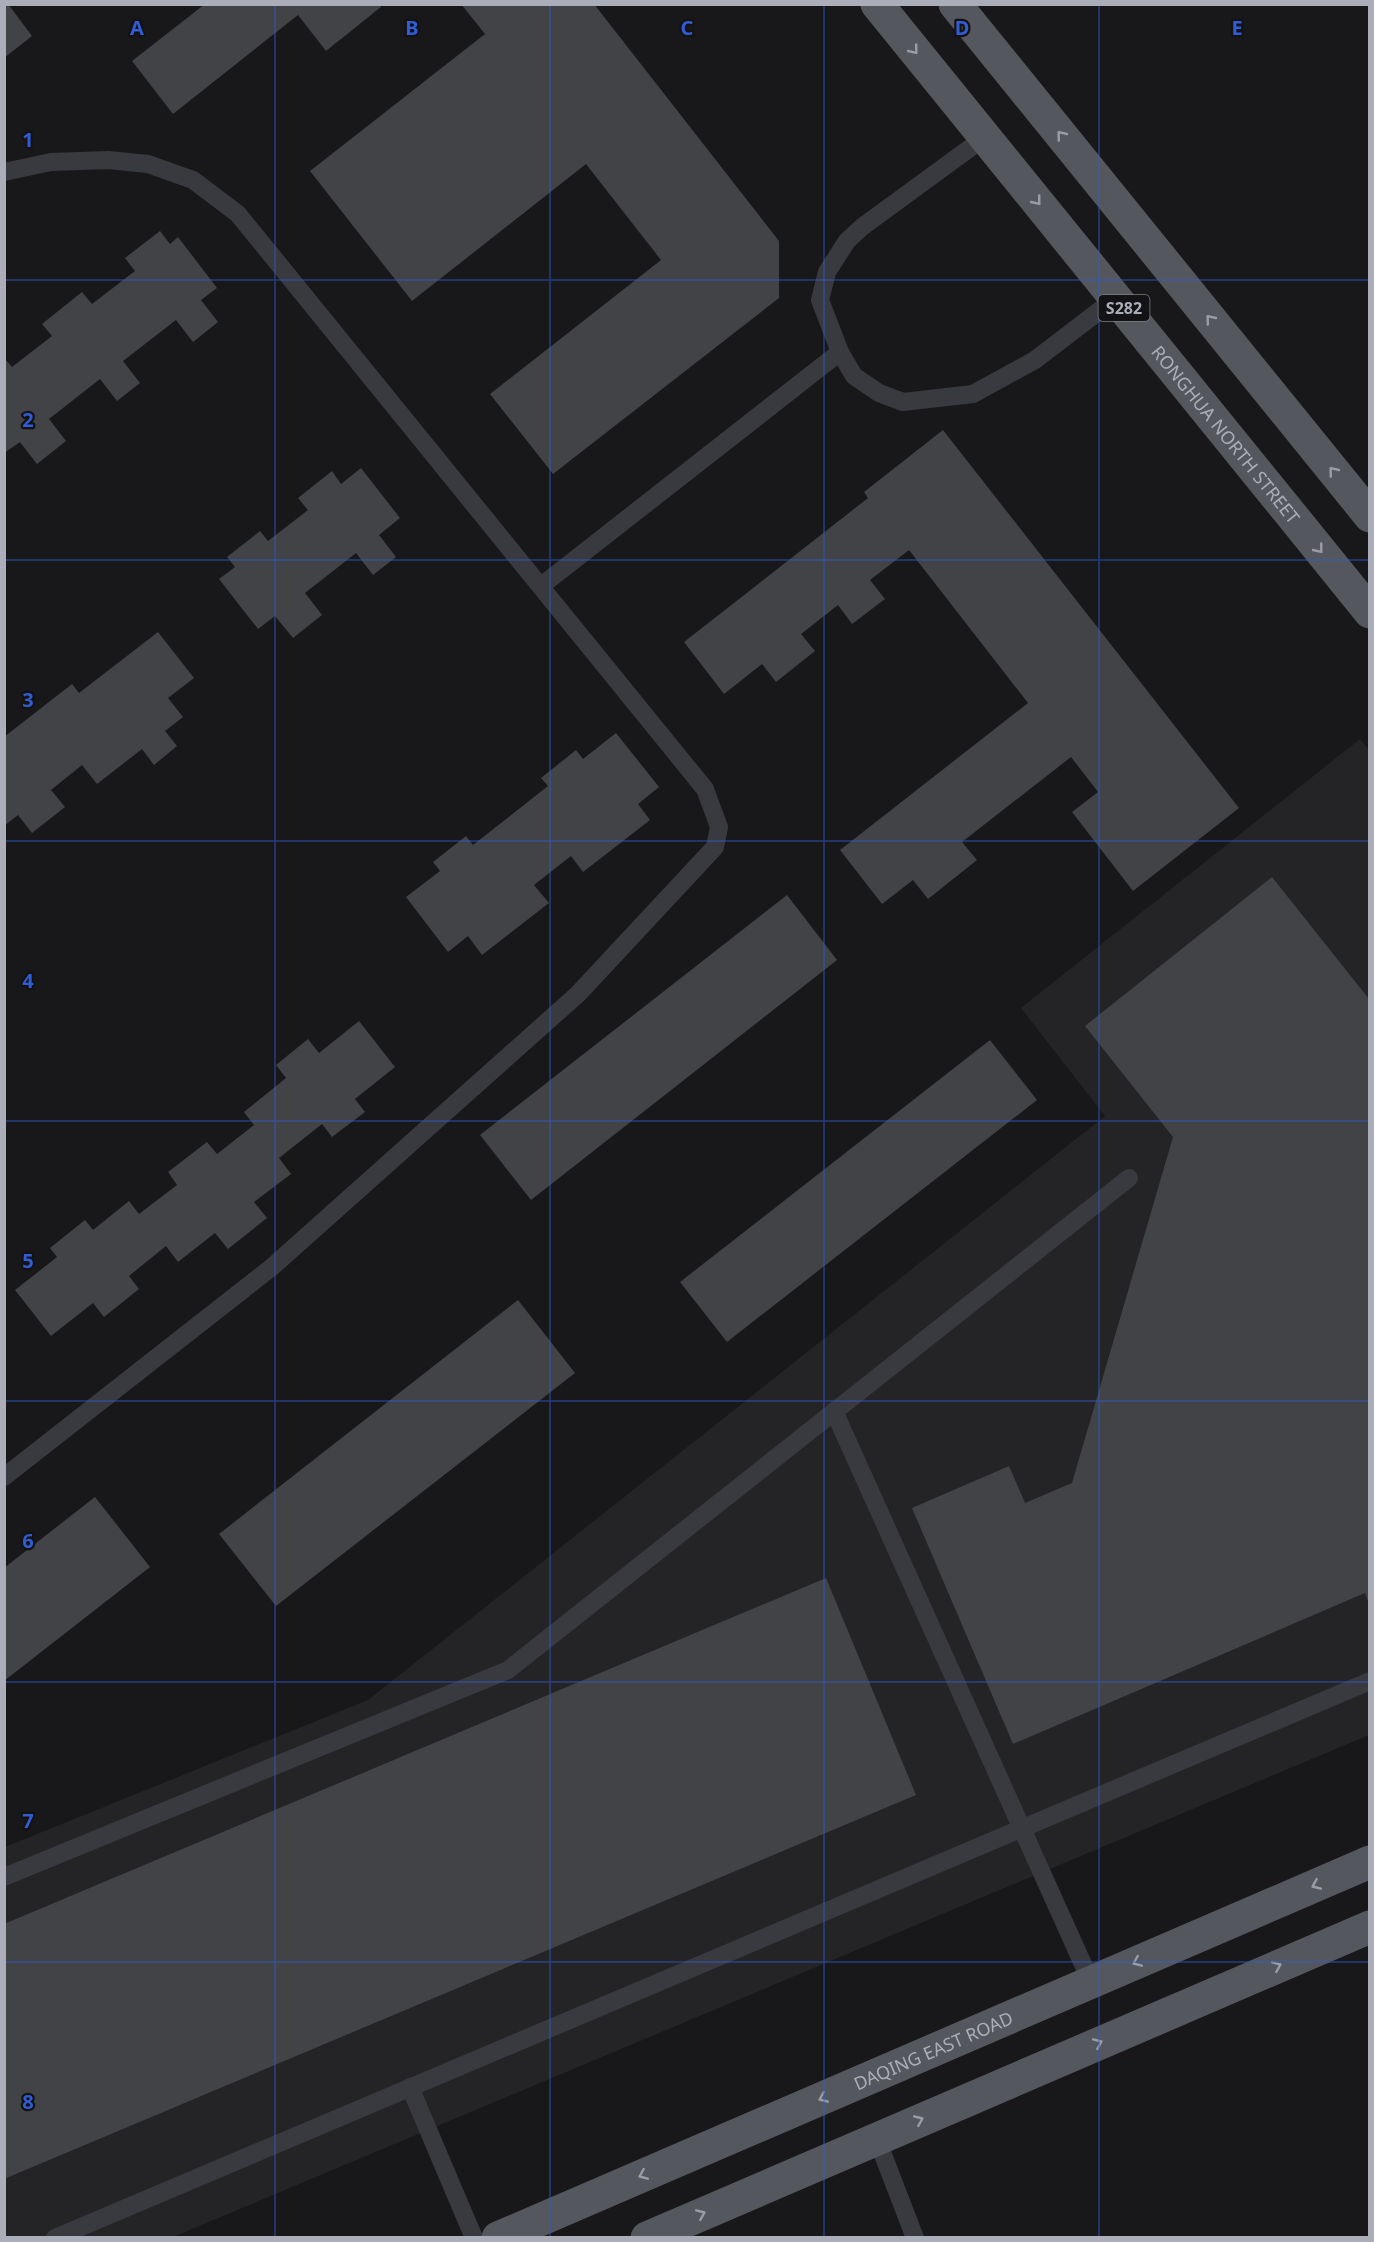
<svg xmlns="http://www.w3.org/2000/svg" width="1374" height="2242" font-family="'Noto Sans',sans-serif">
<rect width="100%" height="100%" fill="#18181a"/>
<path fill="#242427" d="M1360 739 1370 751 1369 1735 173 2237 5 2238V1847L368 1700 1105 1116 1021 1008Z"/>
<g fill="#424347">
<path d="M4 4H8L32 36 4 58Z"/>
<path d="M205 4H379L381 7 326 51 298 15 173 114 132 61Z"/>
<path d="M461 4H594L779 241V298L553 474 490 394 661 260 586 164 412 301 310 171 485 34Z"/>
<path d="M160 231 170 244 178 237 217 288 201 300 218 322 193 342 176 320 123 361 140 383 117 401 100 379 49 419 66 441 37 464 20 442 4 453V358L12 367 52 336 42 324 82 292 92 304 135 271 125 258Z"/>
<path d="M943 430 1239 808 1133 891 1072 812 1098 792 1071 757 962 842 977 860 928 899 913 880 882 904 840 850 1028 703 909 550 870 580 885 599 852 624 838 605 801 634 815 651 776 682 762 664 724 694 684 642 868 498 864 492Z"/>
<path d="M361 468 400 518 379 535 396 557 373 575 356 553 305 593 322 615 293 638 275 616 258 629 219 579 235 567 227 557 260 531 268 541 308 510 298 498 332 471 341 484Z"/>
<path d="M158 632 194 678 168 698 183 717 165 731 177 746 154 765 142 749 97 784 82 765 51 790 65 807 32 833 18 815 4 826V737L72 684 79 693Z"/>
<path d="M616 733 659 787 638 804 650 820 583 872 571 856 534 885 549 903 482 955 468 936 448 952 406 897 440 871 433 862 466 836 473 845 548 786 541 778 576 750 583 759Z"/>
<path d="M1272 877 1369 999V1604L1365 1593 1013 1744 912 1508 1009 1466 1025 1503 1072 1483 1173 1137 1085 1026Z"/>
<path d="M787 895 837 960 531 1200 480 1135Z"/>
<path d="M359 1021 395 1067 355 1099 365 1112 332 1137 322 1124 279 1158 291 1174 254 1202 267 1218 228 1249 215 1233 178 1262 166 1246 129 1276 139 1289 104 1317 93 1303 51 1336 15 1290 57 1257 50 1248 85 1220 93 1230 129 1201 139 1214 177 1185 168 1172 207 1142 217 1154 254 1125 244 1112 286 1078 276 1065 308 1039 319 1053Z"/>
<path d="M990 1040 1037 1100 727 1342 680 1282Z"/>
<path d="M518 1300 575 1373 276 1606 219 1534Z"/>
<path d="M95 1497 150 1567 4 1681V1568Z"/>
<path d="M826 1578 916 1795 4 2179V1924Z"/>
</g>
<g fill="none" stroke-linecap="round" stroke-linejoin="round">
<g stroke="#393a3f" stroke-width="18">
<path d="M985 137 862 227 847 241 827 272 820 300 840 352 854 376 879 393 903 402 973 394 1035 360 1116 298"/>
<path d="M4 172 51 162 108 160 148 164 193 180 238 214 705 789 719 827 715 847 578 994 272 1267 4 1477"/>
<path d="M541 586 840 352"/>
<path d="M834 1411 1091 1982"/>
<path d="M4 1877 508 1670 1129 1178"/>
<path d="M410 2087 474 2238"/>
<path d="M877 2139 915 2238"/>
<path d="M55 2238 1370 1681"/>
</g>
<g stroke="#55575e" stroke-width="33">
<path id="s1" d="M877 4 1370 612"/>
<path d="M955 4 1370 516"/>
<path id="s2" d="M498 2238 1370 1862"/>
<path d="M647 2238 1370 1927"/>
</g>
</g>
<defs><path id="oneway-chevron" d="M-2-3.5L2.5 0L-2 3.5" fill="none" stroke-width="1.6" stroke-linecap="round" stroke-linejoin="round" transform="scale(1.5)"/></defs>
<g stroke="#9a9da7">
<use href="#oneway-chevron" transform="translate(914 50) rotate(51)"/>
<use href="#oneway-chevron" transform="translate(1061 135) rotate(-129)"/>
<use href="#oneway-chevron" transform="translate(1037 201) rotate(51)"/>
<use href="#oneway-chevron" transform="translate(1210 319) rotate(-129)"/>
<use href="#oneway-chevron" transform="translate(1333 471) rotate(-129)"/>
<use href="#oneway-chevron" transform="translate(1319 549) rotate(51)"/>
<use href="#oneway-chevron" transform="translate(1316 1885) rotate(157)"/>
<use href="#oneway-chevron" transform="translate(1137 1962) rotate(157)"/>
<use href="#oneway-chevron" transform="translate(1277 1966) rotate(-23)"/>
<use href="#oneway-chevron" transform="translate(1098 2043) rotate(-23)"/>
<use href="#oneway-chevron" transform="translate(823 2098) rotate(157)"/>
<use href="#oneway-chevron" transform="translate(919 2120) rotate(-23)"/>
<use href="#oneway-chevron" transform="translate(643 2175) rotate(157)"/>
<use href="#oneway-chevron" transform="translate(701 2214) rotate(-23)"/>
</g>
<path fill="none" stroke="#325cd3" stroke-width="1.5" stroke-opacity="0.55" d="M275 4V2238M550 4V2238M824 4V2238M1099 4V2238M4 280H1370M4 560H1370M4 841H1370M4 1121H1370M4 1401H1370M4 1682H1370M4 1962H1370"/>
<g text-anchor="middle" dominant-baseline="central" stroke-width="4.5" stroke-linejoin="round" paint-order="stroke">
<rect fill="#131315" stroke="#7d8088" stroke-width="1.5" x="1098.5" y="295" width="51" height="26" rx="4.5"/>
<g font-size="16" font-weight="bold" fill="#abaeb9">
<text x="1124" y="308">S282</text>
</g>
<g font-size="18" fill="#abaeb9" stroke="#131315">
<text stroke="none"><textPath href="#s1" startOffset="554">RONGHUA NORTH STREET</textPath></text>
<text stroke="none"><textPath href="#s2" startOffset="474">DAQING EAST ROAD</textPath></text>
</g>
</g>
<g font-size="20" text-anchor="middle" font-weight="bold" fill="#325cd3" stroke="#131315" stroke-width="4.5" stroke-linejoin="round" paint-order="stroke">
<text x="137" y="35">A</text>
<text x="412" y="35">B</text>
<text x="687" y="35">C</text>
<text x="962" y="35">D</text>
<text x="1237" y="35">E</text>
<text x="28" y="147">1</text>
<text x="28" y="427">2</text>
<text x="28" y="707">3</text>
<text x="28" y="988">4</text>
<text x="28" y="1268">5</text>
<text x="28" y="1548">6</text>
<text x="28" y="1828">7</text>
<text x="28" y="2109">8</text>
</g>
<rect width="1374" height="2242" fill="none" stroke="#abaeb9" stroke-width="12"/>
</svg>
